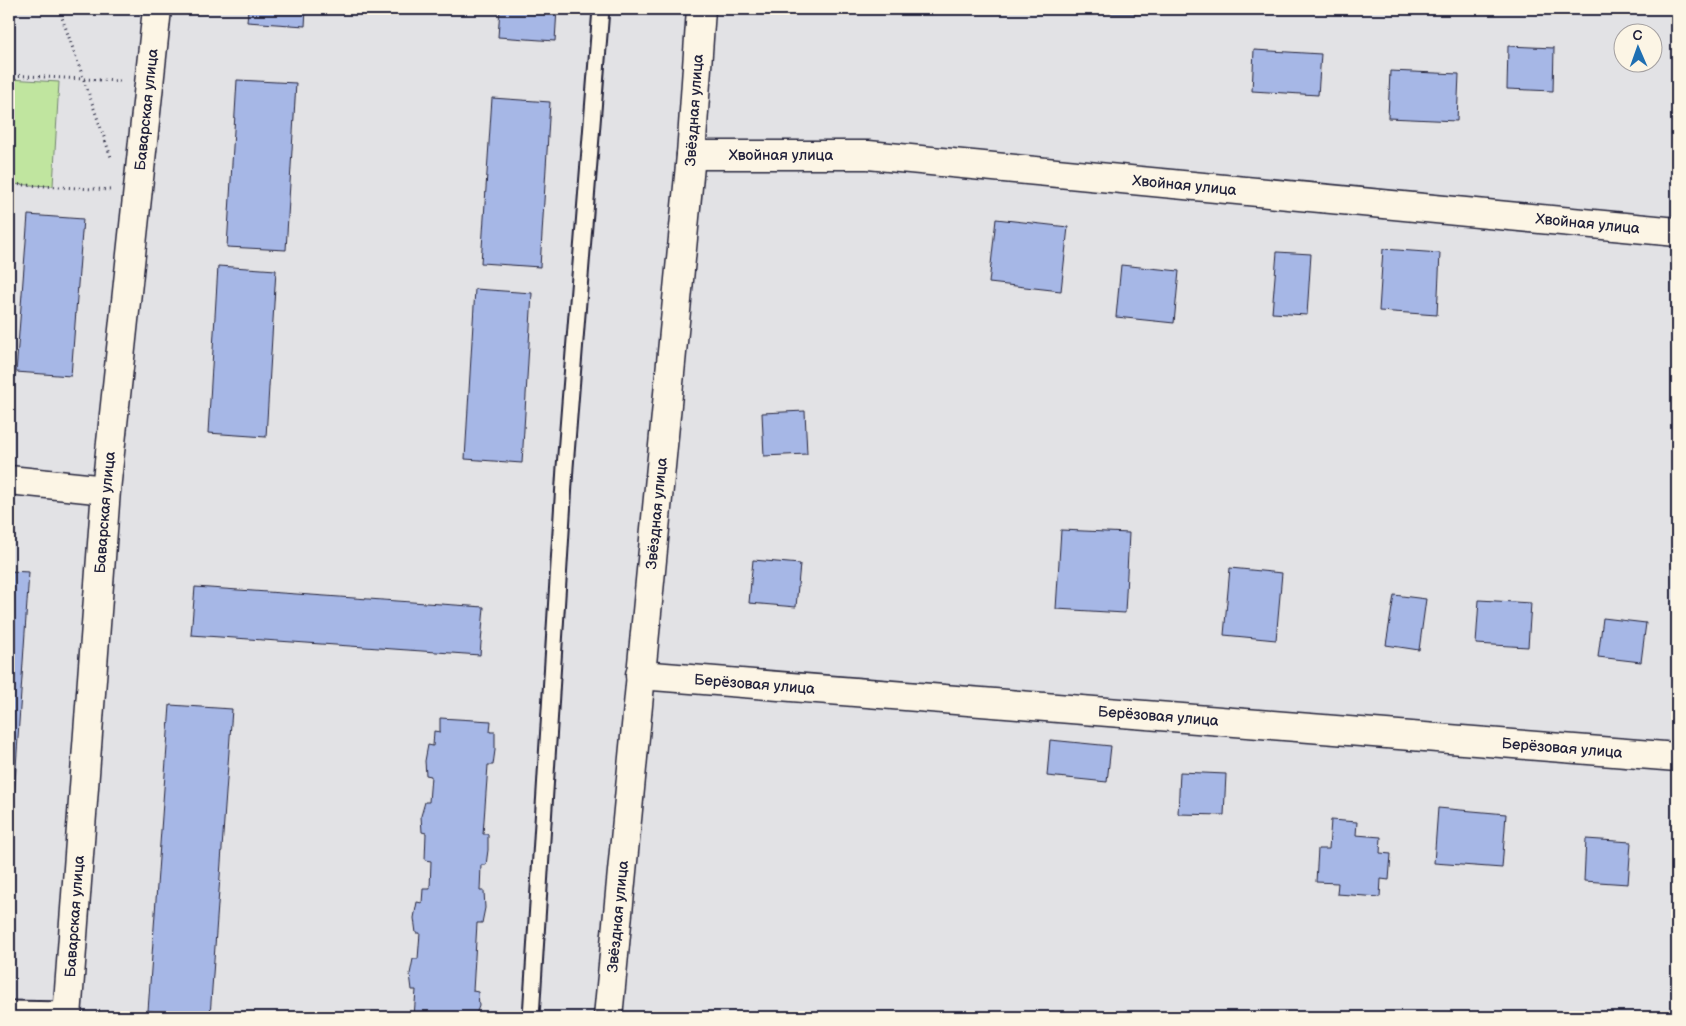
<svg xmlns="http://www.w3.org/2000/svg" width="1686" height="1026" font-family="'Balsamiq Sans',sans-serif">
<rect width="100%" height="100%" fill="#e2e2e5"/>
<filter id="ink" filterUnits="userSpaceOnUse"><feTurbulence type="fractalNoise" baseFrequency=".02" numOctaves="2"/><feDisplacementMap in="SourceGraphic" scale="10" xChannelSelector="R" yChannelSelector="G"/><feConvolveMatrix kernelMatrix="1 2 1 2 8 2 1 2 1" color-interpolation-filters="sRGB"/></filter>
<g filter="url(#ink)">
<path fill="#c0e59f" stroke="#71846d" d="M9 79 59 82 53 186 9 184Z"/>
<g fill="#a6b7e6" stroke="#22223b">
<path d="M248 9H306L305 26 247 22Z"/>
<path d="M500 9H557L555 41 498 37Z"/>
<path d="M1112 9H1164L1163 14H1111Z"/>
<path d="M1508 46 1554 48 1553 91 1507 89Z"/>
<path d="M1254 50 1321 54 1318 95 1252 91Z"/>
<path d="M1390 71 1459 74 1457 121 1388 118Z"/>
<path d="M237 80 296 83 286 250 227 247Z"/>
<path d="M492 98 550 102 540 267 481 263Z"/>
<path d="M28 215 83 219 71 376 16 372Z"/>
<path d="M996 219 1068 227 1061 291 989 283Z"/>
<path d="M1383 249 1440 253 1437 315 1379 311Z"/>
<path d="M1277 252 1311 254 1307 315 1272 313Z"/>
<path d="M1121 265 1179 271 1174 323 1116 317Z"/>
<path d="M218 266 276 270 266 437 208 433Z"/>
<path d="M475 289 532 293 522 463 465 459Z"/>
<path d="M805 411 807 454 764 456 762 413Z"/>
<path d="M1061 530 1129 533 1125 613 1056 609Z"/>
<path d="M753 560 800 564 796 607 749 603Z"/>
<path d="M1230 568 1282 573 1276 640 1224 635Z"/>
<path d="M9 571 29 572 9 873Z"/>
<path d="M195 587 484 607 480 655 191 635Z"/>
<path d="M1394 595 1426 599 1419 650 1386 645Z"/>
<path d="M1479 600 1531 603 1528 647 1476 644Z"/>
<path d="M1603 618 1646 623 1641 662 1598 657Z"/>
<path d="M170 705 232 709 210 1016 148 1011Z"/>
<path d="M440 718 491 721 490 732H495V750L493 765H488L483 834H488V850L486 865H481L480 891H484L485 908 482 923H477L473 991 478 992 479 1006 475 1017H414L416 990H412L410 974 413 959H418L420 933H416L414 918 417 902 422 903 423 889H430L431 861 425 860 426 833 422 832 421 816 425 802H429L431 776 426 775 425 761 428 745 433 746 434 731 440 732Z"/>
<path d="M1050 740 1111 746 1107 782 1047 776Z"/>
<path d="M1180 772 1226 774 1224 815 1178 814Z"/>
<path d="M1438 808 1506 814 1502 868 1434 863Z"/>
<path d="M1331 820 1357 822 1356 835 1381 837 1380 853 1391 854 1389 880 1381 879 1380 897 1337 894 1338 883 1316 882 1318 849H1329Z"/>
<path d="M1586 839 1631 842 1628 884 1584 881Z"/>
</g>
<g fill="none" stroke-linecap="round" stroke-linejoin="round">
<defs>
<g id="service">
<path d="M9 1009 68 1010"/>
<path d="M531 1017 565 467 601 9"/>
</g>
<g id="minor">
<path id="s1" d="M691 155H868L1677 232"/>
<path d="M9 480 106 490"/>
<path id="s2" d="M640 675 1677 757"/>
<path id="s3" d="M67 1017 106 490 157 9"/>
<path id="s4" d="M608 1017 691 155 701 9"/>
</g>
</defs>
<use href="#service" stroke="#22223b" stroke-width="19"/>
<use href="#minor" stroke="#22223b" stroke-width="31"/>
<g stroke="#22223b" stroke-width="3" stroke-dasharray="1 4" stroke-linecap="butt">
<path d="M59 9 111 157"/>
<path d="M9 75 120 81"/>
<path d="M9 184 111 190"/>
</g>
<use href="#service" stroke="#fcf5e5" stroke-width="15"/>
<use href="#minor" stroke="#fcf5e5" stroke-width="28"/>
</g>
</g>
<g text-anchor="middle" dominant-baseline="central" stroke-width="4" stroke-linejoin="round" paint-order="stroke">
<g font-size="15" fill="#22223b" stroke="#fcf5e5">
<text stroke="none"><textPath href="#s3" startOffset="911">Баварская улица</textPath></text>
<text stroke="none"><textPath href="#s4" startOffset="911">Звёздная улица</textPath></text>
<text stroke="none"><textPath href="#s1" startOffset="90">Хвойная улица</textPath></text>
<text stroke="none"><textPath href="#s1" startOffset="495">Хвойная улица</textPath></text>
<text stroke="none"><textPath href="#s1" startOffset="900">Хвойная улица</textPath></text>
<text stroke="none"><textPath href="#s3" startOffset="506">Баварская улица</textPath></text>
<text stroke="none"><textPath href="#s4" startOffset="506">Звёздная улица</textPath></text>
<text stroke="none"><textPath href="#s2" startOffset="115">Берёзовая улица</textPath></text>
<text stroke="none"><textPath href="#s2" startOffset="520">Берёзовая улица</textPath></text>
<text stroke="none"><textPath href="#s2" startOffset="925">Берёзовая улица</textPath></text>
<text stroke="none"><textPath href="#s3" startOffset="101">Баварская улица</textPath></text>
<text stroke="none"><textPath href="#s4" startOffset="101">Звёздная улица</textPath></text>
</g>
</g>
<rect width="1686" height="1026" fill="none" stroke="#fcf5e5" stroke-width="30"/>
<rect x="15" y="15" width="1656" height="996" fill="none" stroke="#22223b" stroke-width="2" filter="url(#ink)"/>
<g transform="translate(1638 48) rotate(358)"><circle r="24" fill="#fcf5e5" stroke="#a5a1a1"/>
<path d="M0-4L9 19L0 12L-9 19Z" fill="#1f6fb2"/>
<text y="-8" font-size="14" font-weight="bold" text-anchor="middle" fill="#22223b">С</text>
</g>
</svg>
